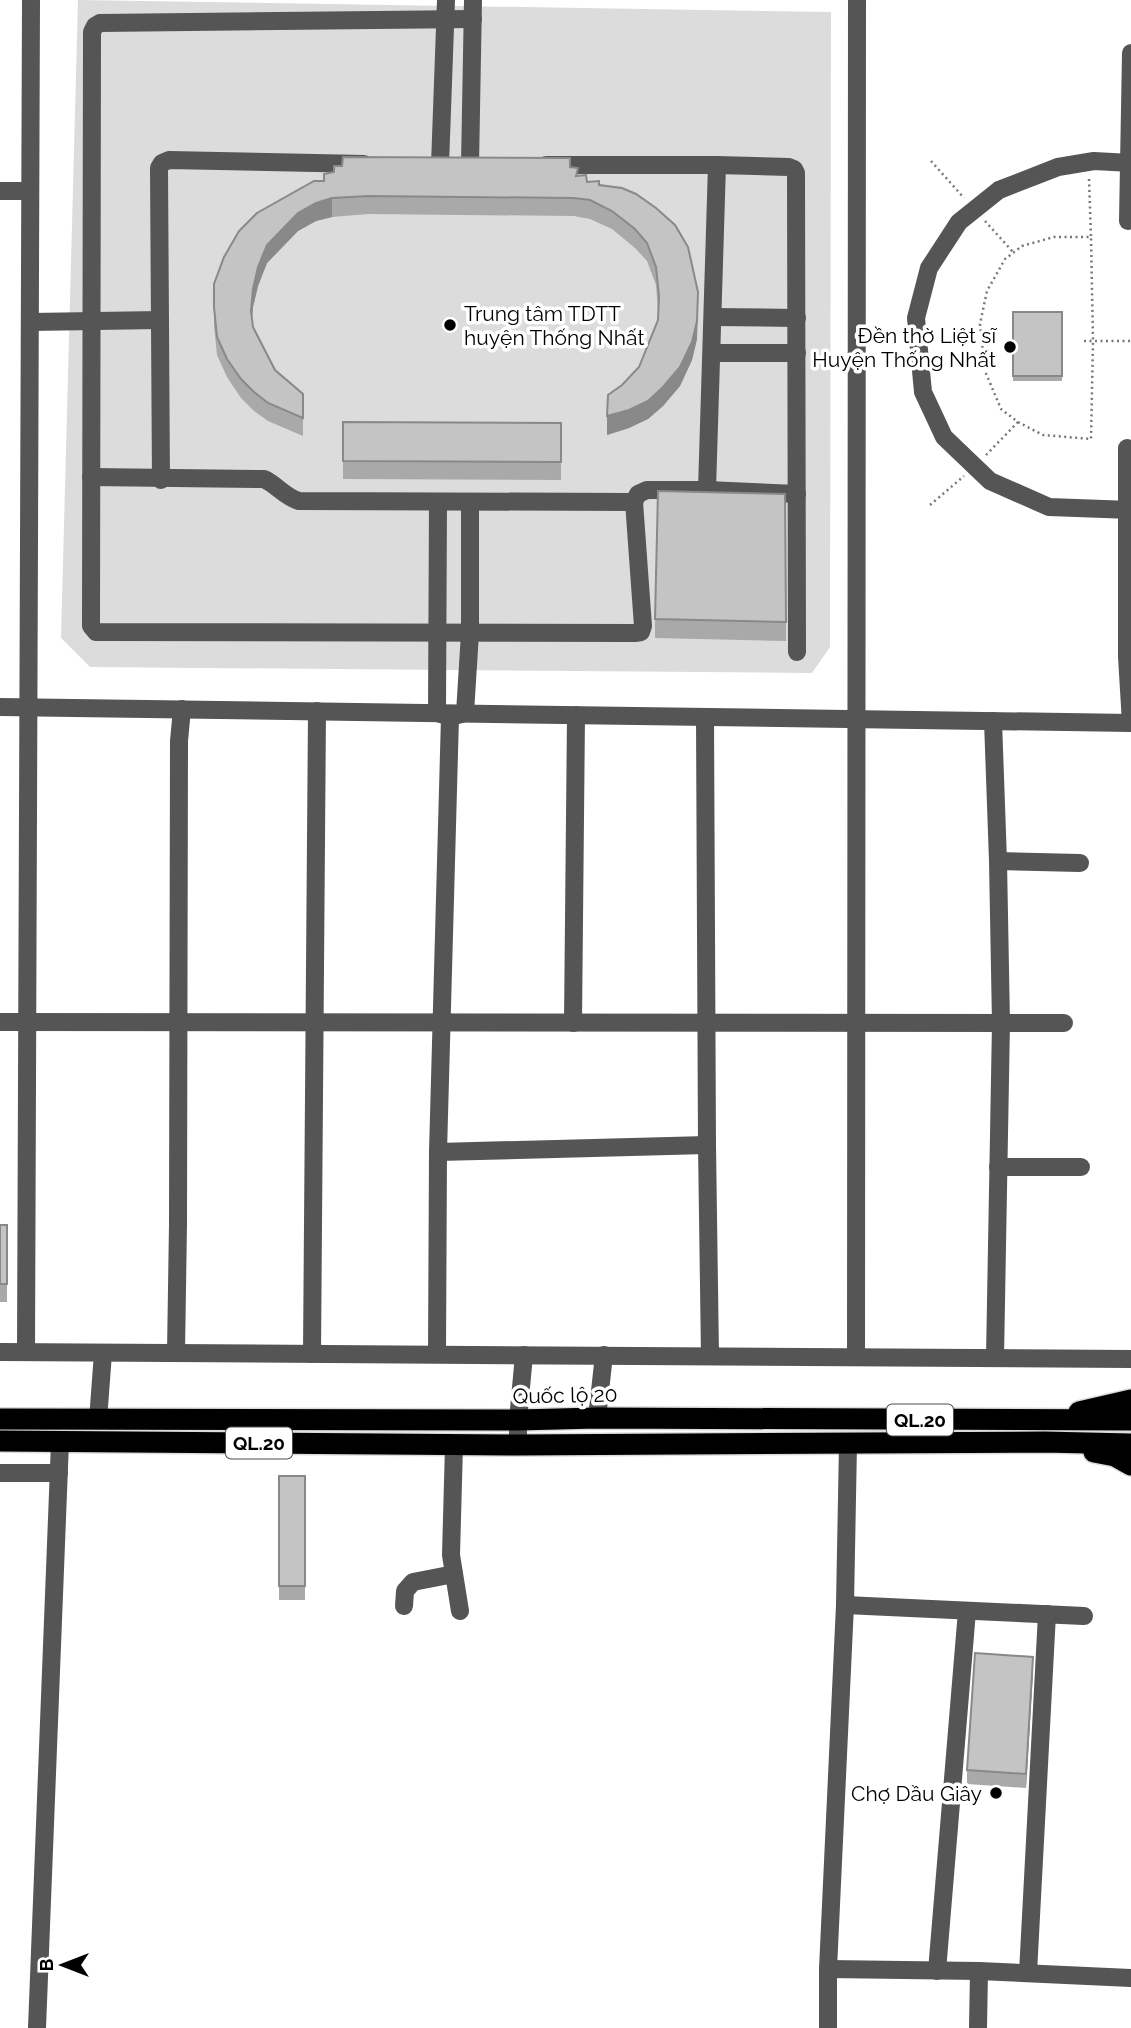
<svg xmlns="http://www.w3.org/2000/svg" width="1131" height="2028" font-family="Raleway,sans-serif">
<rect width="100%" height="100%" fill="#fff"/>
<path fill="#dcdcdc" d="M78 0 831 12 830 647 812 673 90 667 61 638Z"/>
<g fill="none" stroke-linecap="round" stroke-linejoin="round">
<defs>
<g id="highway">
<path d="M1079 1412 1131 1400"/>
<path d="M0 1419 518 1420 597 1418 1131 1420"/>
<path d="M0 1441 518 1445 1044 1442 1131 1444"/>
<path d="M1094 1452 1115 1456 1131 1465"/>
</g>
</defs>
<use href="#highway" stroke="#dbdbdb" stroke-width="24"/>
<g stroke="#777" stroke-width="2.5" stroke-dasharray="2 3.5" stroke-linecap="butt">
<path d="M931 161 964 198"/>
<path d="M1089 179 1091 237H1054L1022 246 1005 259 987 291 980 324 985 371 1001 409 1018 422 1043 435 1091 439 1093 341 1091 237"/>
<path d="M985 221 1013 252"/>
<path d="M1084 341H1131"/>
<path d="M986 455 1018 422"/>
<path d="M930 505 964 476"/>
</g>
<g stroke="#555" stroke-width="18">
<path d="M473 19 100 23 95 26 92 32 91 626 96 632 635 633 641 632 643 626 634 502 638 494 647 490H707L797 494"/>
<path d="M1131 163 1094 161 1058 167 999 190 959 222 929 268 916 318 923 392 944 437 990 481 1049 507 1131 510"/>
<path d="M440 165 446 0"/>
<path d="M470 165 473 0"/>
<path d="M546 165H717L789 167 794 169 796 173 797 652"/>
<path d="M0 191H30"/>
<path d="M1128 221 1131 53"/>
<path d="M713 317 797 318"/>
<path d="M30 322 160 320"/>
<path d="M712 353H797"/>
<path d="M91 477 264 479C277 485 285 497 299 501L634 502"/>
<path d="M161 480 159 168 162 163 169 160 364 164"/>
<path d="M707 490 717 165"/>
<path d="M438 502 437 713 450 717 465 713 470 633V502"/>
<path d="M0 707 1131 723 1127 657V448"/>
<path d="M705 717 707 1145 710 1356"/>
<path d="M993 721 998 861 1001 1023 995 1358"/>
<path d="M998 861 1080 863"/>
<path d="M0 1022 1064 1023"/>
<path d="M573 1023 576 715"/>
<path d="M438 1152 707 1145"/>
<path d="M998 1167H1081"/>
<path d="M0 1352 1131 1359"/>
<path d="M26 1352 31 0"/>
<path d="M176 1353 178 1224 179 741 182 709"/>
<path d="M312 1354 317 711"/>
<path d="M437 1354 438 1152 450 717"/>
<path d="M856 1357 857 0"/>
<path d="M597 1418 604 1355"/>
<path d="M98 1420 103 1353"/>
<path d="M454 1445 451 1555 460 1611"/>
<path d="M518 1445V1420L524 1355"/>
<path d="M0 1473H59"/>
<path d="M845 1605 1084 1616"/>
<path d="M404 1606 405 1591 413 1582 454 1574"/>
<path d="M828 1969 979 1971 1131 1978"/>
<path d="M937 1971 967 1611"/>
<path d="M1028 1973 1047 1614"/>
<path d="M37 2028 60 1442"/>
<path d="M828 2028V1969L845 1605 848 1444"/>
<path d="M978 2028 979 1971"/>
</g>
<use href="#highway" stroke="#000" stroke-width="21"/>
</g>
<g fill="#a9a9a9">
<path d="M570 167 578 176 587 182 622 188 698 311 697 339 692 360 680 386 663 406 648 419 629 428 607 435 622 385 639 367 658 320V310L656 285 647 261 635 248 612 229 590 219 574 216 368 214 332 217 316 221 298 231 267 263 258 286 253 307 252 317 253 327 275 370 303 394V436L268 421 254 411 241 398 227 377 217 355 214 325V284L314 181Z"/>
<rect x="1013" y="312" width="49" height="69"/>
<path d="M343 422 561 423V480L343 479Z"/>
<path d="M655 619 786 622V641L655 638Z"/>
<rect x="0" y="1225" width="7" height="77"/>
<rect x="279" y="1476" width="26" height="124"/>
<path d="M1033 1671 1026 1788 967 1784V1770Z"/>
</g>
<g fill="#898989">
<path d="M332 198V217L316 221 298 231 267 263 258 286 253 307 251 329 253 289 258 267 267 245 298 213 316 203Z"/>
<path d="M698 292 697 339 692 360 680 386 663 406 648 419 629 428 607 435V416Z"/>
<path d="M1033 1657V1671L1026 1788V1774Z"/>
</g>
<g fill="#c4c4c4" stroke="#898989" stroke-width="2">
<path d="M343 157 570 158V167L578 168 576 176 586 175 587 182 599 181V185L622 188 636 194 656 208 675 225 688 247 698 292 697 321 692 342 680 367 663 387 648 401 629 410 607 416 608 395 622 385 639 367 658 320 659 296 656 267 647 243 635 229 612 211 590 200 574 198 368 196 332 198 316 203 298 213 267 245 258 267 253 289 251 311 253 327 275 370 303 394V418L268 403 254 392 241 379 227 359 217 337 214 307V284L224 257 239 231 257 213 314 181H324V174L334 172V166H342Z"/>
<rect x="1013" y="312" width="49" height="64"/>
<path d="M343 422 561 423V462L343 461Z"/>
<path d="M658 491 785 494 786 622 655 619Z"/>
<rect x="0" y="1225" width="7" height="59"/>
<rect x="279" y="1476" width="26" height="110"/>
<path d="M975 1653 1033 1657 1026 1774 967 1770Z"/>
</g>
<g fill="#000" stroke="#fff" stroke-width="2.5">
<circle cx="450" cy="325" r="7"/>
<circle cx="1010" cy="347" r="7"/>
<circle cx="996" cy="1793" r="7"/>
</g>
<g text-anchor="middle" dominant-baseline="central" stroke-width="7" stroke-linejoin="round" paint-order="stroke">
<g fill="#fff" stroke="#4c4c4c" stroke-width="2">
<rect x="887" y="1404.5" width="66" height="31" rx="5"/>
<rect x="226" y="1427.5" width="66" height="31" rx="5"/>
</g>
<g font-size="19" font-weight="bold" fill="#000">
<text x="920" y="1420">QL.20</text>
<text x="259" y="1443">QL.20</text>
</g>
<g font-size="21" fill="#000" stroke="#fff" text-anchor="end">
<text x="464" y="313" text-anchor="start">Trung tâm TDTT<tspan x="464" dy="24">huyện Thống Nhất</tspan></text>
<text x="996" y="335">Đền thờ Liệt sĩ<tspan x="996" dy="24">Huyện Thống Nhất</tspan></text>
<text x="982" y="1793">Chợ Dầu Giây</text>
</g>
<g font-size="21" fill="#000" stroke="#fff">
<text transform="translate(565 1395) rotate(-1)">Quốc lộ 20</text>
</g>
</g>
<g transform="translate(63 1965) rotate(270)" stroke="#ffffff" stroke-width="5" paint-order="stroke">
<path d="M0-5L12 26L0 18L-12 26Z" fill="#000000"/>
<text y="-10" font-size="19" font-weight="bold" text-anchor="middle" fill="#000000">B</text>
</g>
</svg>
